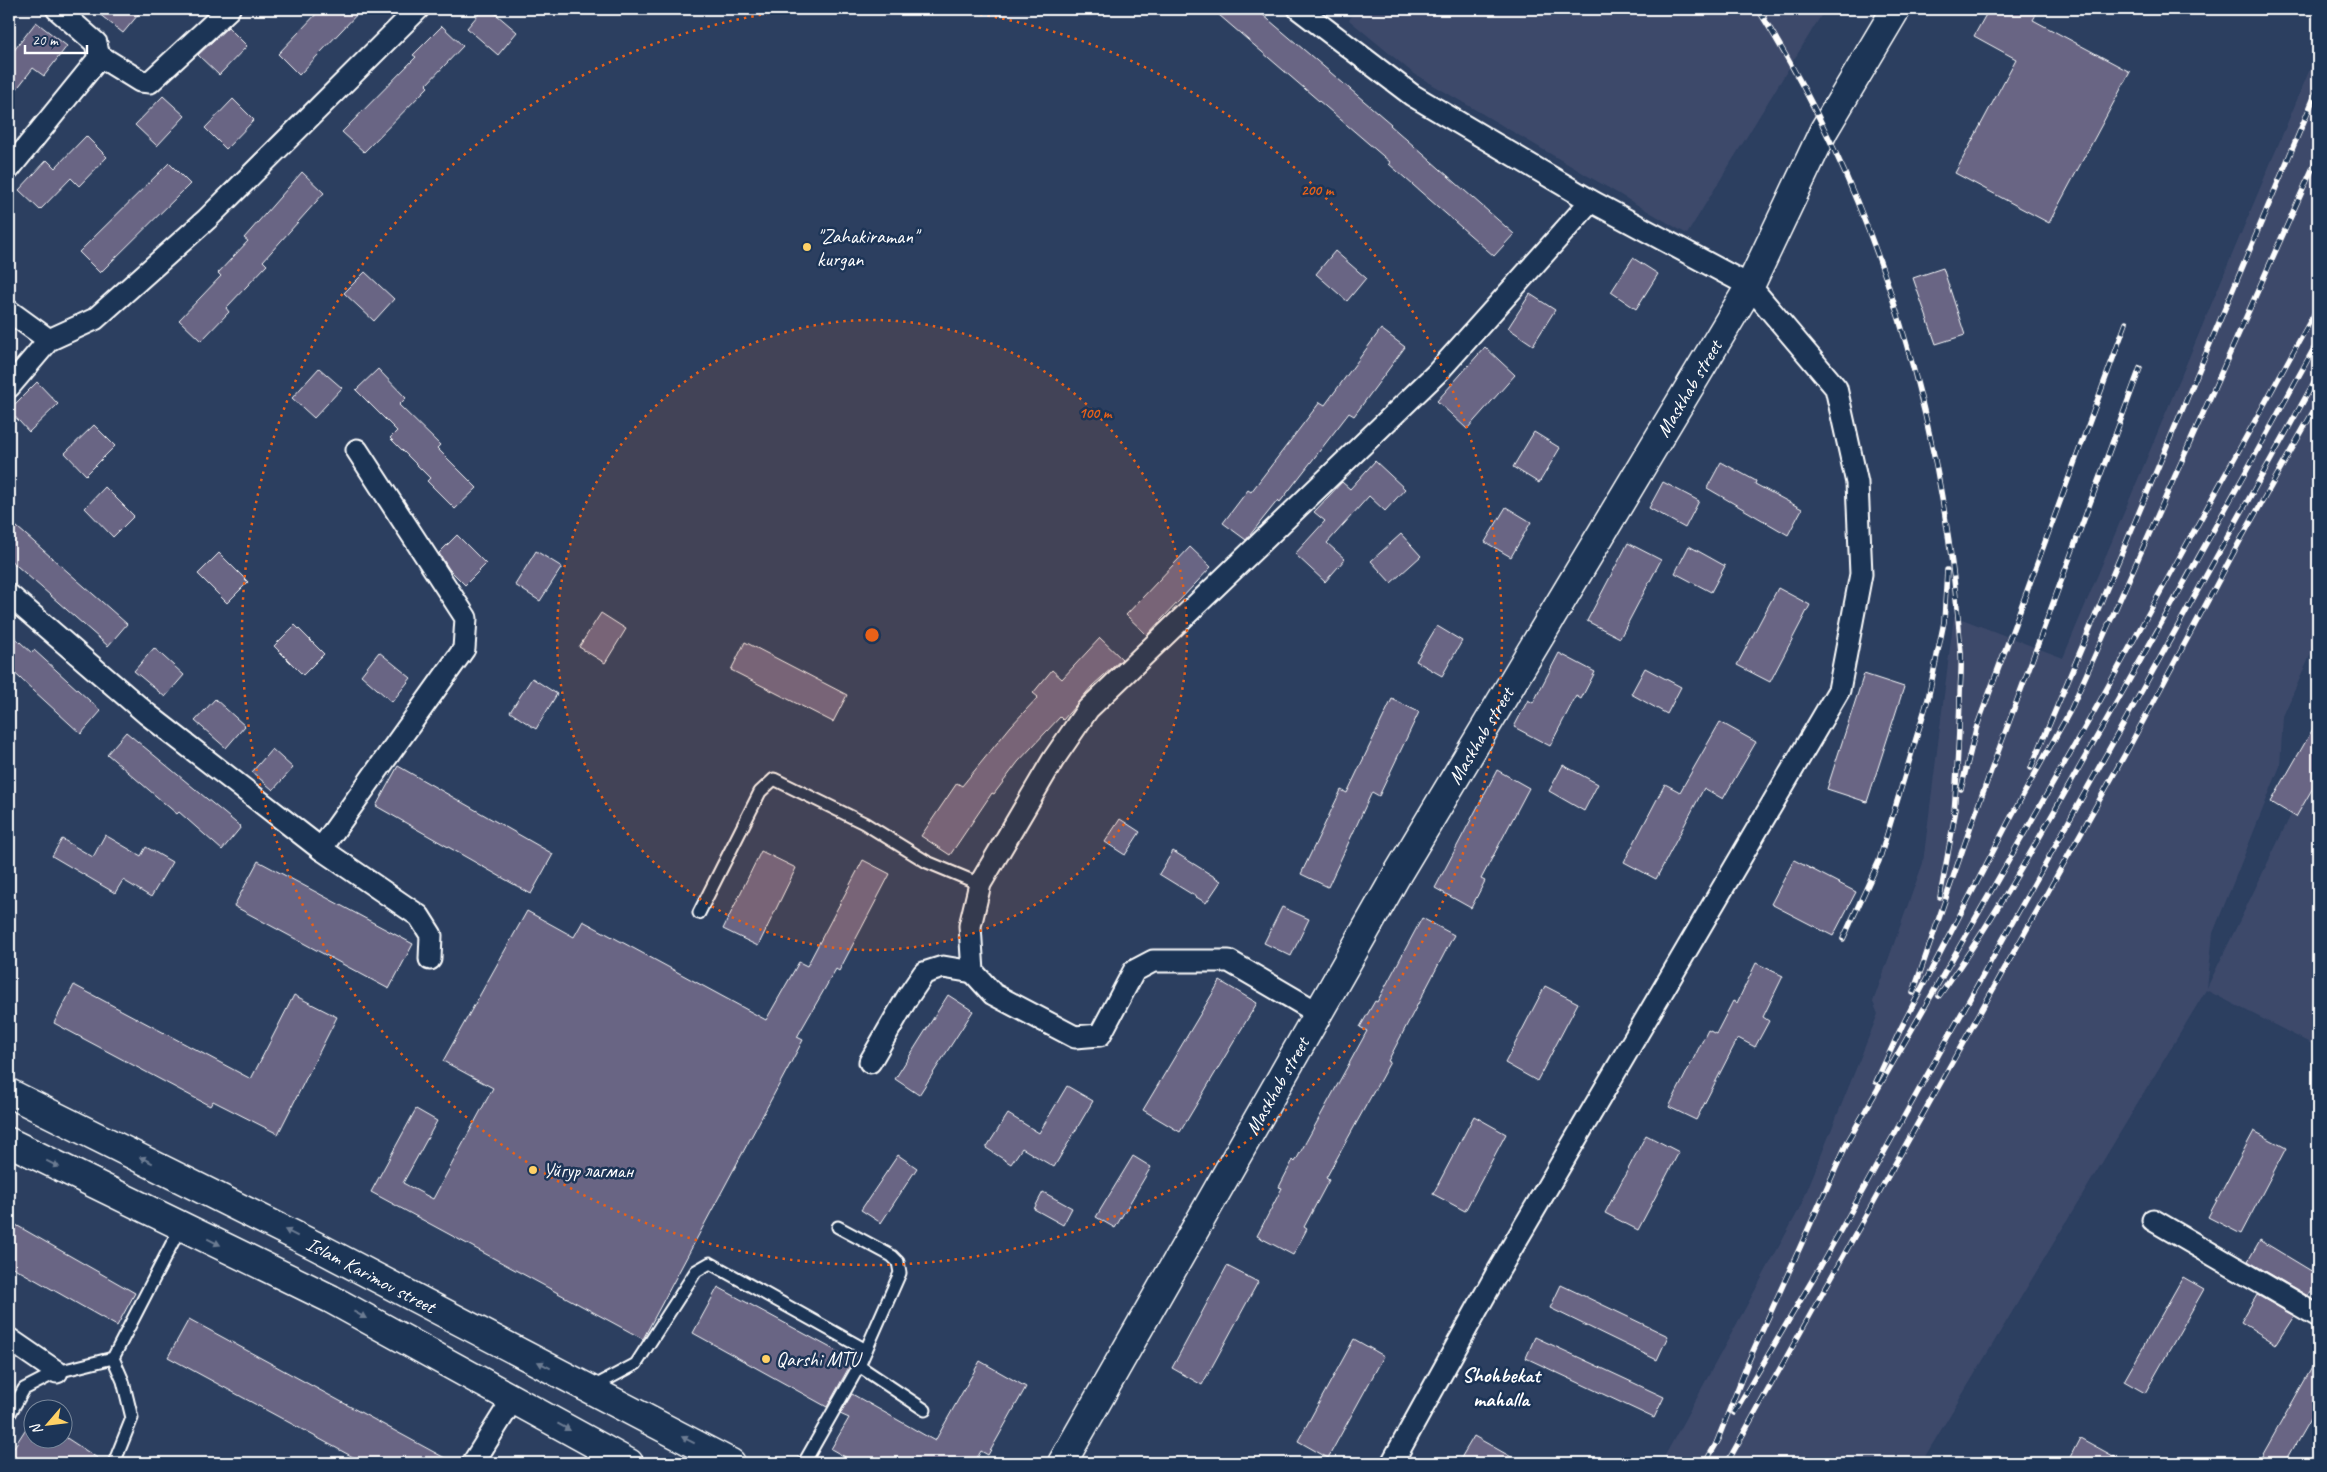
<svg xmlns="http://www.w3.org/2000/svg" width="2327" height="1472" font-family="Caveat,sans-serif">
<rect width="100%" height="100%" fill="#2c3f60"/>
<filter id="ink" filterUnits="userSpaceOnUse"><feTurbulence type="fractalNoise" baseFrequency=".02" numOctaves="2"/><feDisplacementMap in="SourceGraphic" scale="10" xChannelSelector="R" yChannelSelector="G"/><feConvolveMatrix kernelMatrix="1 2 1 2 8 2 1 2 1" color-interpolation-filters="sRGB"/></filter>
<g filter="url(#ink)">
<g fill="#3e4a6b">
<path d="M1357 9H1825L1687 234 1413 73 1349 20Z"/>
<path d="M2318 50V638L2283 716 2280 766 2213 933 2207 988 2318 759V1047L2206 990 1921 1463H1661L1800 1208 1878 1014 1873 1002 1923 863 1954 616 2063 658Z"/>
</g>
<g fill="#696584" stroke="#fff">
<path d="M93 9H143L123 33Z"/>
<path d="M321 9H362L299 75 278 54Z"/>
<path d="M483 9H490L517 32 498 55 467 28Z"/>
<path d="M1212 9H1256L1391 124 1390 125 1514 234 1494 256 1389 164 1390 162Z"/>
<path d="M1989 9H2039L2033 20 2130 72 2049 223 1955 173 2016 59 1974 36Z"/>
<path d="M36 22 67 46 44 76 33 68 9 99V57Z"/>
<path d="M442 26 463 46 426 85 428 87 364 152 342 132 416 57 413 55Z"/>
<path d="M228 27 247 46 219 75 198 55Z"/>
<path d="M163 96 185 116 157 146 135 125Z"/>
<path d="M233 99 254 120 226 149 205 128Z"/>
<path d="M86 136 107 157 79 186 71 178 40 210 19 190 47 160 55 168Z"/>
<path d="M169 163 190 184 100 273 79 252Z"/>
<path d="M302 172 324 193 263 261 267 265 226 308 229 312 201 341 179 320 221 276 218 273 248 241 244 238Z"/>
<path d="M1335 251 1366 278 1347 301 1316 274Z"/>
<path d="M1633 258 1658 274 1636 309 1611 292Z"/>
<path d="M1943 268 1965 335 1936 344 1913 278Z"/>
<path d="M365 272 394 299 374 321 344 293Z"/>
<path d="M1530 294 1555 310 1533 345 1508 328Z"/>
<path d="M1381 329 1405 347 1354 416 1349 413 1280 502 1278 500 1246 540 1223 523 1248 490 1251 492 1320 402 1325 405Z"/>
<path d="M1485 347 1515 375 1467 429 1437 401Z"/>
<path d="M319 368 342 388 314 418 292 398Z"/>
<path d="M378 369 406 398 399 405 440 445 437 448 477 488 455 509 427 481 430 478 390 438 397 431 356 390Z"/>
<path d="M37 382 58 404 29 432 9 410Z"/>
<path d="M94 425 115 446 86 475 65 453Z"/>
<path d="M1534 432 1560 448 1539 483 1513 467Z"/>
<path d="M1375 461 1405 489 1385 511 1369 496 1327 543 1345 559 1325 582 1295 554 1325 521 1314 512 1342 482 1350 489Z"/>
<path d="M1721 462 1756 481 1755 484 1802 509 1788 535 1707 488Z"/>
<path d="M1663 482 1699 501 1685 528 1649 508Z"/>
<path d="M105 487 134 516 113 537 85 508Z"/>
<path d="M1506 507 1531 522 1511 557 1485 542Z"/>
<path d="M9 520 127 624 108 646 9 559Z"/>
<path d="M1401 534 1421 556 1391 583 1371 561Z"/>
<path d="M457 535 486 564 465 585 449 569 439 553Z"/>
<path d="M1628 543 1661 560 1620 638 1587 621Z"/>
<path d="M1689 546 1725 566 1711 592 1675 573Z"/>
<path d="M1190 547 1211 567 1147 635 1126 615Z"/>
<path d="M536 551 562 567 540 601 515 585Z"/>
<path d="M219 553 248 582 227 603 198 574Z"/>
<path d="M1778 588 1810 605 1770 682 1737 665Z"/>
<path d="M601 613 626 629 605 663 579 647Z"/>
<path d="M295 625 324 654 303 675 274 646Z"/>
<path d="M1437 626 1462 641 1442 676 1416 661Z"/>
<path d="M9 632 32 653 34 650 101 711 81 734 9 668Z"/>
<path d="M1100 638 1122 659 1092 686 1063 720 1060 717 1018 762 994 794 992 793 950 855 921 836 957 783 962 786 1011 726 1038 697 1033 693 1052 670 1062 679Z"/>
<path d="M745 642 847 695 833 722 731 670Z"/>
<path d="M154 648 184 675 165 697 134 671Z"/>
<path d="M379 652 411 678 392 702 361 675Z"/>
<path d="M1559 653 1595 672 1581 699 1576 696 1550 746 1514 727 1528 700 1533 703Z"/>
<path d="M1645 668 1681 687 1667 714 1631 694Z"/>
<path d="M1864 674 1904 687 1867 802 1827 789Z"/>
<path d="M532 678 557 694 536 729 510 712Z"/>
<path d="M215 699 245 726 226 748 195 721Z"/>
<path d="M1392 699 1419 712 1379 796 1372 792 1328 887 1301 874 1341 790 1347 793Z"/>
<path d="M2318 720V779L2296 817 2271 802Z"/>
<path d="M1720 722 1756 742 1723 799 1704 788 1656 879 1624 862 1665 784 1680 792Z"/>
<path d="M126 732 241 827 222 850 179 812 177 814 107 754Z"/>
<path d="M272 749 293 768 273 790 252 772Z"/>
<path d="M1563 765 1598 784 1584 811 1549 791Z"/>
<path d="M398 766 553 854 531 894 376 806Z"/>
<path d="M1497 770 1529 788 1481 879 1485 881 1471 908 1435 888Z"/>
<path d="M1120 819 1140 832 1125 855 1105 842Z"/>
<path d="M105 835 141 856 146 847 172 862 151 897 123 880 115 893 52 856 62 839 93 857Z"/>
<path d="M761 851 796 868 758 946 723 929Z"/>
<path d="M1173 851 1221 881 1206 903 1159 874Z"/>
<path d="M863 860 890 874 839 971 836 969 797 1037 803 1040 643 1339 371 1192 416 1109 437 1121 403 1183 433 1199 493 1088 443 1061 527 911 574 937 583 921 766 1020 799 962 807 966Z"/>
<path d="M1794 860 1856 892 1833 936 1771 904Z"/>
<path d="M258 861 413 944 389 989 234 906Z"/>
<path d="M1282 907 1309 919 1291 956 1264 943Z"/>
<path d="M1422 918 1454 935 1388 1061 1390 1062 1326 1178 1329 1180 1304 1227 1307 1229 1293 1255 1257 1236 1282 1188 1279 1187 1293 1160 1295 1162 1367 1031 1360 1027 1375 1001 1377 1002Z"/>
<path d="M1756 963 1783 976 1763 1017 1769 1021 1755 1047 1738 1038 1696 1120 1669 1107 1708 1030 1716 1034 1733 1001 1737 1003Z"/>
<path d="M1220 981 1257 1003 1180 1132 1143 1110Z"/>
<path d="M74 985 251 1079 294 995 337 1017 278 1134 213 1101 210 1106 54 1023Z"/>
<path d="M1545 986 1578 1003 1537 1081 1505 1063Z"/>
<path d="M948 995 973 1011 919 1095 895 1079Z"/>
<path d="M1067 1086 1093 1101 1054 1167 1022 1148 1011 1164 986 1148 1008 1114 1039 1133Z"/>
<path d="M1474 1116 1506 1134 1465 1211 1433 1194Z"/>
<path d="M2254 1131 2286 1148 2241 1234 2208 1217Z"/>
<path d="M1646 1135 1679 1152 1638 1230 1605 1213Z"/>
<path d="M898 1155 917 1168 881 1223 861 1210Z"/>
<path d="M1133 1156 1151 1167 1115 1228 1096 1217Z"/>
<path d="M1043 1192 1072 1208 1063 1225 1034 1209Z"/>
<path d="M9 1221 135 1293 117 1326 9 1265Z"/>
<path d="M2260 1240 2318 1275V1280L2308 1296 2248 1261Z"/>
<path d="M1227 1266 1258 1282 1202 1385 1172 1368Z"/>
<path d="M2183 1277 2204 1289 2145 1393 2124 1381Z"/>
<path d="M1561 1285 1668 1336 1657 1360 1550 1308Z"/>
<path d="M718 1287 853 1360 827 1407 693 1333Z"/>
<path d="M2257 1295 2294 1316 2276 1344 2241 1322Z"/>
<path d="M189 1319 454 1463H364L168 1357Z"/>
<path d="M1535 1337 1664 1397 1654 1418 1526 1358Z"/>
<path d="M1354 1339 1384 1356 1328 1458 1298 1441Z"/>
<path d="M2318 1357V1405L2285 1463H2258Z"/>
<path d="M980 1361 1026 1387 988 1455 981 1451 974 1463H856L831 1449 849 1418 840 1414 852 1394 935 1441Z"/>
<path d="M32 1419V1440H62V1435L105 1463H9V1455Z"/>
<path d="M1474 1436 1522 1463H1458Z"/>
<path d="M2080 1438 2126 1463H2067Z"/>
</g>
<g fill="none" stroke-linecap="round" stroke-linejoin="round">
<defs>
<g id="lane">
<path d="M699 913 760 792 774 779 864 823 927 862 980 884"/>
<path d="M859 1366 925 1410"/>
<path d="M591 1388 636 1364 696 1271 710 1263 866 1350"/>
<path d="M9 1415 24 1389 57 1372 113 1358"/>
<path d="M114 1463 132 1418 123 1381 113 1358 181 1226"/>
<path d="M804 1463 859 1366 900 1273 898 1262 892 1256 838 1227"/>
</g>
<g id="street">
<path d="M1299 9 1412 95 1591 201 1750 286 1836 388 1857 483 1861 574 1839 690 1497 1273 1392 1463"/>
<path d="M98 55 140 81 150 82 229 9"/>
<path d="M9 169 99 58 96 43 57 9"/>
<path d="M9 311 49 340"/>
<path d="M9 387 49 340 95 319 207 219 418 9"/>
<path d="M9 595 147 714 321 849 419 916 431 935 430 959"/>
<path d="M321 849 464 649 466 618 357 450"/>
<path d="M1318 1013 1229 961H1153L1134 971 1100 1035 1075 1037 993 994 973 972 970 926 980 884 1053 760 1088 709 1437 373 1591 201"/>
<path d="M870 1062 907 998 924 973 943 967 973 972"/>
<path d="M2153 1220 2318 1316"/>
<path d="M9 1339 57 1372"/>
<path d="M473 1463 513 1399"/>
</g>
<g id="secondary">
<path id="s1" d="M9 1093 316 1246 731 1463"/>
<path d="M9 1142 331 1299 629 1463"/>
<path id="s2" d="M1062 1463 1398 873 1750 286 1824 130 1896 9"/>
</g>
</defs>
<use href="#lane" stroke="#fff" stroke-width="15"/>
<use href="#street" stroke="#fff" stroke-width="25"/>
<use href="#secondary" stroke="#fff" stroke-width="31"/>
<use href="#lane" stroke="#1d3557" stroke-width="11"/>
<use href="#street" stroke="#1d3557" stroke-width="21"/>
<use href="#secondary" stroke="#1d3557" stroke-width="28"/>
<defs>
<g id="rail">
<path d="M1758 9C1879 201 1945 427 1961 653 1962 668 1960 684 1960 699 1959 737 1957 775 1954 813"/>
<path d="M2031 768 2318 88"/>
<path d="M1961 789 1976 729 2126 323"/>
<path d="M1940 897 1956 809"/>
<path d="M1843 939 1879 861 1928 699 1944 622 1947 570"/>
<path d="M1913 993 1975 814 2140 368"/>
<path d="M1939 996C1993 921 2038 840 2084 759 2164 621 2241 481 2318 341"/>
<path d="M1876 1082 1902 1026 2012 815 2070 711 2318 156"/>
<path d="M1734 1413 1820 1267 2318 375"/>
<path d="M1716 1444 1749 1360 1848 1141 2100 701 2318 307"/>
<path d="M1705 1463 1719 1439"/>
<path d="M1727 1463 2128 749 2241 539 2318 403"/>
</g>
</defs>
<use href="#rail" stroke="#fff" stroke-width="5.5"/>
<use href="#rail" stroke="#1d3557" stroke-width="4" stroke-dasharray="11" stroke-linecap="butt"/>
</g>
<defs><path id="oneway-solid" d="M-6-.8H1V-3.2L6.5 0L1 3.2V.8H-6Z" transform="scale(1.25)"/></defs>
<g fill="#6c7c92">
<use href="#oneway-solid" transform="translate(146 1160) rotate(-154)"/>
<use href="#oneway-solid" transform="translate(53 1164) rotate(26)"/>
<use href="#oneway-solid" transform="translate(291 1233) rotate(-153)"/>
<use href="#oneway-solid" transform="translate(214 1242) rotate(26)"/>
<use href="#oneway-solid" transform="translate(360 1315) rotate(29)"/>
<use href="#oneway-solid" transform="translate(544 1365) rotate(-153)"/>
<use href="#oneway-solid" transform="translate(564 1427) rotate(29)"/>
<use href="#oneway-solid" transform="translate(688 1440) rotate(-153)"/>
</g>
</g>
<circle cx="872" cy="635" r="315" fill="#e96118" fill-opacity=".12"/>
<g fill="none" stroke="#e96118" stroke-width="2.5" stroke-dasharray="2.5 5">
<circle cx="872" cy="635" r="315"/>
<path d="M943 9A630 630 0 1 1 801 9"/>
</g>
<g fill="#ffd166" stroke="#1d3557" stroke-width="2">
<circle cx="807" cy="247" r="5"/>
<circle cx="533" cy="1170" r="5"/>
<circle cx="766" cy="1359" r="5"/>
</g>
<g text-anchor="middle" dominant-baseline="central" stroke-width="5" stroke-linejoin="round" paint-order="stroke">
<g font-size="20" fill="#fff" stroke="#1d3557" text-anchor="start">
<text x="817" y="236">"Zahakiraman"<tspan x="817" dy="23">kurgan</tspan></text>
<text x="543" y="1170">Уйгур лагман</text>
<text x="776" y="1359">Qarshi MTU</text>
</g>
<g font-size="20" fill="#fff" stroke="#1d3557">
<text stroke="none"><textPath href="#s2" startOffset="1244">Maskhab street</textPath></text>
<text stroke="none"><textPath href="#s2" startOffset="839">Maskhab street</textPath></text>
<text stroke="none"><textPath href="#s2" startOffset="434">Maskhab street</textPath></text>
<text stroke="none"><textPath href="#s1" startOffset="405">Islam Karimov street</textPath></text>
</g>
<g font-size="21" font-weight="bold" fill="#fff" stroke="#1d3557">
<text x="1501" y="1375">Shohbekat<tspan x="1501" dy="24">mahalla</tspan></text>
</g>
</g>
<circle cx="872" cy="635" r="8" fill="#e96118" stroke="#1d3557" stroke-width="2.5"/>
<g font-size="15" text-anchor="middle" font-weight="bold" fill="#e96118" stroke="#1d3557" stroke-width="5" stroke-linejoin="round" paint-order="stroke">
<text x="1317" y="195">200 m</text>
<text x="1095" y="418">100 m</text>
</g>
<rect width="2327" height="1472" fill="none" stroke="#1d3557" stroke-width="30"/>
<rect x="15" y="15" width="2297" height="1442" fill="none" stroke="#fff" stroke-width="2" filter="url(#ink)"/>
<g transform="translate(48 1424) rotate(242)"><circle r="24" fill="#1d3557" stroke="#77869a"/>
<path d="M0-4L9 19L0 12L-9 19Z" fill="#ffd166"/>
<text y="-8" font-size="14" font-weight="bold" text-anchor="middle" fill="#ffffff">N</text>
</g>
<path d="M25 45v8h62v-8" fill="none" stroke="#ffffff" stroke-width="2.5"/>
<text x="32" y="45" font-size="15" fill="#ffffff" stroke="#1d3557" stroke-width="4" paint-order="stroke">20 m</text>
</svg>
